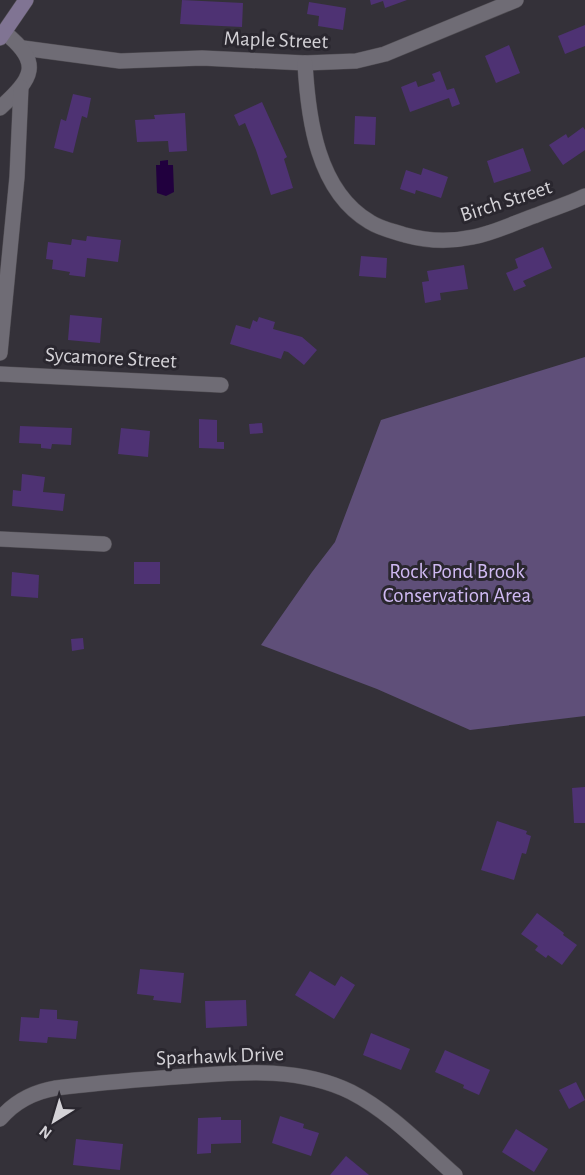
<svg xmlns="http://www.w3.org/2000/svg" width="585" height="1175" font-family="'Alegreya Sans',sans-serif">
<rect width="100%" height="100%" fill="#343139"/>
<path fill="#5f4f79" d="M585 357V716L470 730 377 689 261 645 312 572 335 542 381 420Z"/>
<path fill="#21003e" d="M160 161 168 160V165H173L174 192 166 196 157 193 156 165H160Z"/>
<g fill="#4e3273">
<path d="M182 0 243 3 242 27 180 24Z"/>
<path d="M370 0H407L385 8 383 1 371 5Z"/>
<path d="M309 2 346 8 343 30 318 26 319 16 307 14Z"/>
<path d="M585 25V46L565 54 558 36Z"/>
<path d="M509 45 520 73 496 83 485 56Z"/>
<path d="M440 71 447 90 454 88 460 104 452 107 449 98 410 112 401 87 416 81 418 87 435 81 432 74Z"/>
<path d="M73 94 91 98 87 118 82 116 73 153 54 148 61 119 66 121Z"/>
<path d="M262 102 287 157 284 159 293 188 271 195 256 150 245 123 239 126 234 115Z"/>
<path d="M185 113 187 151 169 152 168 141 137 142 135 120 155 119 154 115Z"/>
<path d="M355 116 376 117 375 145 354 144Z"/>
<path d="M583 127 585 130V150L563 165 549 145 566 134 568 138Z"/>
<path d="M523 148 531 171 494 183 487 161Z"/>
<path d="M423 168 448 177 441 198 416 190 415 194 400 189 406 170 421 175Z"/>
<path d="M87 236 121 240 118 262 87 258 85 277 69 275 70 272 52 269 53 260 46 259 48 242 71 245 72 239 86 241Z"/>
<path d="M543 247 552 268 523 281 526 286 514 291 506 273 518 268 515 259Z"/>
<path d="M361 256 387 258 386 278 359 276Z"/>
<path d="M464 265 468 289 440 293 441 300 425 303 422 282 429 281 427 271Z"/>
<path d="M70 315 102 318 100 343 68 340Z"/>
<path d="M259 317 275 322 273 329 302 337 317 350 304 365 288 352 284 351 281 359 230 344 236 325 250 329 253 320 257 322Z"/>
<path d="M199 419 217 420V442H224V449L199 448Z"/>
<path d="M262 423 263 433 250 434 249 424Z"/>
<path d="M20 426 72 428 71 445 52 444 51 449 41 448V444L19 443Z"/>
<path d="M121 428 150 431 148 457 118 454Z"/>
<path d="M22 474 45 477 43 492 65 494 63 511 12 506 13 490 21 491Z"/>
<rect x="134" y="562" width="26" height="22"/>
<path d="M12 572 39 575 38 598 11 596Z"/>
<path d="M83 638 84 649 72 651 71 639Z"/>
<path d="M585 787V823H574L572 788Z"/>
<path d="M497 821 527 831 526 834 531 836 526 854 522 853 514 880 481 870Z"/>
<path d="M537 913 564 933 563 935 577 945 562 965 548 955 546 958 535 950 538 946 521 934Z"/>
<path d="M140 969 184 973 181 1003 153 1000 154 996 137 994Z"/>
<path d="M310 971 335 986 341 976 355 985 334 1019 295 995Z"/>
<path d="M246 1000 247 1026 206 1028 205 1001Z"/>
<path d="M40 1009 57 1010V1019L78 1021 76 1039 48 1037 47 1043 19 1041 21 1017 39 1018Z"/>
<path d="M371 1033 410 1049 401 1070 363 1055Z"/>
<path d="M445 1050 490 1070 479 1095 463 1088 464 1085 435 1072Z"/>
<path d="M576 1082 585 1100 569 1109 559 1090Z"/>
<path d="M280 1116 304 1124 303 1128 319 1133 311 1156 272 1143Z"/>
<path d="M221 1117V1120H241V1143L211 1144V1153L197 1154 198 1118Z"/>
<path d="M516 1129 548 1149 534 1172 502 1152Z"/>
<path d="M76 1139 123 1144 120 1170 73 1165Z"/>
<path d="M346 1156 369 1175H330Z"/>
</g>
<g fill="none" stroke-linecap="round" stroke-linejoin="round">
<defs>
<g id="street">
<path d="M23 48 120 61 202 58 305 63 356 61 385 54 516 0"/>
<path d="M305 63C308 118 317 191 370 222 381 229 393 231 405 235 427 241 450 242 473 237 494 233 514 223 534 216 551 209 569 204 585 196"/>
<path d="M0 108C33 78 43 63 4 32"/>
<path d="M0 353 17 177 21 87"/>
<path d="M0 374 221 385"/>
<path d="M0 539 104 544"/>
<path d="M0 1119C15 1101 33 1092 56 1088 96 1083 136 1080 175 1077 234 1073 296 1065 351 1092 390 1112 423 1147 455 1175"/>
</g>
<path id="secondary" d="M0 38 26 0"/>
</defs>
<use href="#street" stroke="#504d53" stroke-width="16"/>
<use href="#secondary" stroke="#504d53" stroke-width="16"/>
<use href="#street" stroke="#6f6c75" stroke-width="15"/>
<use href="#secondary" stroke="#807493" stroke-width="15"/>
</g>
<g text-anchor="middle" dominant-baseline="central" stroke-width="6" stroke-linejoin="round" paint-order="stroke">
<g font-size="21" fill="#d4d2d7" stroke="#2a272f">
<text transform="translate(276 40) rotate(2)">Maple Street</text>
<text transform="translate(506 201) rotate(-18)">Birch Street</text>
<text transform="translate(111 358) rotate(3)">Sycamore Street</text>
<text transform="translate(220 1056) rotate(-2)">Sparhawk Drive</text>
</g>
<g font-size="21" fill="#cfb9f2" stroke="#2a272f">
<text x="457" y="571">Rock Pond Brook<tspan x="457" dy="24">Conservation Area</tspan></text>
</g>
</g>
<g transform="translate(54 1121) rotate(217)" stroke="#2a272f" stroke-width="4.5" paint-order="stroke">
<path d="M0-4.5L10 22L0 15L-10 22Z" fill="#d4d2d7"/>
<text y="-9" font-size="16" font-weight="bold" text-anchor="middle" fill="#d4d2d7">N</text>
</g>
</svg>
